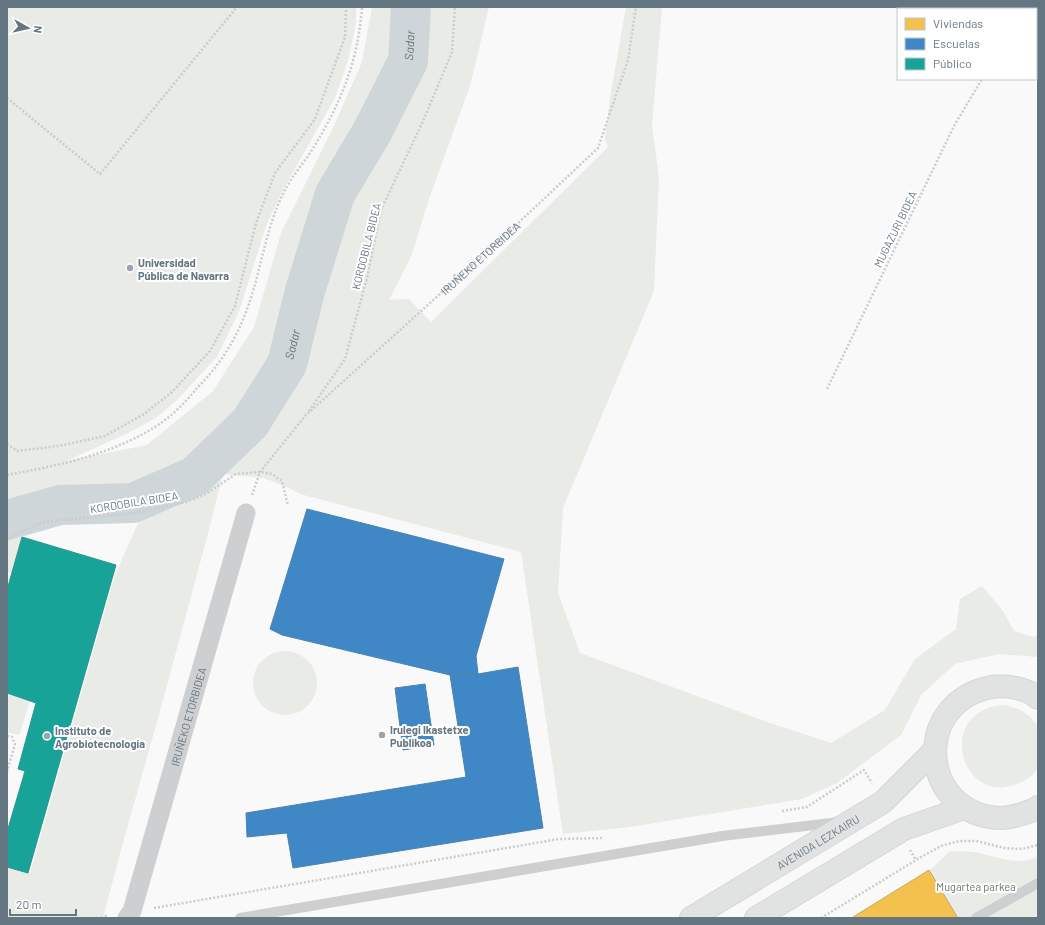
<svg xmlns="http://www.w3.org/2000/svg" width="1045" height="925" font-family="Barlow,sans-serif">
<rect width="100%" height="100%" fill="#f9f9f9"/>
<g fill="#e8ebe6">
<path d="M7 7H356V23L349 57 335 98 284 188 266 226 240 309 217 357 176 401 156 418 124 435 66 461 147 445 213 391 254 327 281 233 332 130 362 62 372 7H489L470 86 429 199 411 257 389 300 409 299 431 322 608 147 605 139 610 98 626 7H662L652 126 659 177 654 291 563 508 558 593 580 653 770 723 831 743 885 710 915 659 956 629 960 599 982 586 1003 611 1014 631 1033 637 1038 635V657L999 654 955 664 921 695 901 735 837 783 802 799 630 827 563 834 521 552 300 494 291 489 264 478 223 474 207 537 165 693 121 850 103 918H7V867L30 873 115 575 143 512 42 522 20 520 22 537 12 573 7 572Z"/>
<circle cx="285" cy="683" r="32"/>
<path d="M7 693 30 701 19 735 7 732Z"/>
<path d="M1003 705C1018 708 1030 713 1038 727 1038 736 1040 759 1038 767 1035 775 1025 781 1017 784 964 805 938 723 991 707 995 706 999 706 1003 705Z"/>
<path d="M950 851C958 852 965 851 973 852 994 855 1016 867 1038 857V918H959L929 871Z"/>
</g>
<path fill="#f2c14e" stroke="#c8aa5e" d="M929 870 958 918H854L853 917Z"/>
<g fill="#3f88c5" stroke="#4a83b1">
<path d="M307 509 504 559 476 656 478 674 450 675 282 635 270 629Z"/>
<path d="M518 667 543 828 293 868 287 833 247 837 246 813 466 777 450 675 478 674Z"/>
<path d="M425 684 434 745 403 750 395 688Z"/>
</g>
<path fill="#17a398" stroke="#2e9692" d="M22 537 116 565 28 873 7 867V832L25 771 18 769 36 703 7 693V590Z"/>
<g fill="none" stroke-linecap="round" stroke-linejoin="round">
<path stroke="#ced6d9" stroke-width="40" id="s1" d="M7 520 60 505 133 503 195 476 250 423 287 364 305 291 335 194 372 132 408 61 411 7"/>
<defs>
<g id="secondary">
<path d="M1038 698C1027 688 1006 685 992 687 910 702 920 816 1001 818 1013 818 1025 813 1036 809L1038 807"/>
<path id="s4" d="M691 918 883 802 934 751"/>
<path d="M756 918 904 829 964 808"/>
</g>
</defs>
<use href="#secondary" stroke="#d5d6d7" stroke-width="24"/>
<g stroke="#cbcccd" stroke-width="2.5" stroke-dasharray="2 2" stroke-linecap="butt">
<path d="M948 7 952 9"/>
<path d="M1036 20 1038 18"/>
<path d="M7 98 100 174 237 7"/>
<path d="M827 389 954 126 982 79"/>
<path d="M309 411 345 359 367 278 381 210 424 119 452 52 455 7"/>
<path d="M7 444 17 451 59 446 105 436 144 414 172 392 210 351 235 306 256 223 275 173 315 119 345 37 346 7"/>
<path d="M7 475C61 465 120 453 165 420 177 411 188 399 197 388 217 368 234 343 244 317 261 276 264 231 284 192 291 177 303 164 312 150 341 103 358 62 362 7"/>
<path id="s2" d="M252 495 260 472 305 416 514 227 598 148 628 60 636 7"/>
<path d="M7 539 42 522 135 513 186 502 204 495 236 474 260 472 272 474 282 481 288 506"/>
<path d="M7 736 12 737 15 744 7 772"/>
<path d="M782 811 807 807 864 770 872 783"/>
<path d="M910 850 916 860"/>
<path d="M154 908 559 839 604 838"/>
<path d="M101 918 108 915"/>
<path d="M821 918 921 857 941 846 959 841H976L1004 848 1022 849 1038 845"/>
</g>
<g stroke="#cecfd0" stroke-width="10">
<path d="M240 918 722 836 839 822"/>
<path d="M976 918 1038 883"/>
</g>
<path stroke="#cecfd0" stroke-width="19" id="s3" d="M127 918 132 911 246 513"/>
<use href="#secondary" stroke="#e1e2e2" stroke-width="22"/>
</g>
<g fill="#99a4ac" stroke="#fff" stroke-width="1.5">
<circle cx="130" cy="268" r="4"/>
<circle cx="382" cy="735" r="4"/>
<circle cx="47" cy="736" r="4"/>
</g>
<g text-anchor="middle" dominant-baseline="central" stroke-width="4" stroke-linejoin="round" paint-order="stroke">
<g font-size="11" fill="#657683" stroke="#fff">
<text transform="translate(895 229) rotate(-64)">MUGAZURI BIDEA</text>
<text transform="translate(366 246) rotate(-76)">KORDOBILA BIDEA</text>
<text stroke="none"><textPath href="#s2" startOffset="332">IRUÑEKO ETORBIDEA</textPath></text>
<text transform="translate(134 502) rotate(-9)">KORDOBILA BIDEA</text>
<text stroke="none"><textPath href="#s3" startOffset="211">IRUÑEKO ETORBIDEA</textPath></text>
<text stroke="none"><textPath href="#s4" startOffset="148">AVENIDA LEZKAIRU</textPath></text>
</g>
<g font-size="11" font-weight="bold" fill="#657683" stroke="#fff" text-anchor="start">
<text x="138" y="262">Universidad<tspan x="138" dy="13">Pública de Navarra</tspan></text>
<text x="390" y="729">Irulegi Ikastetxe<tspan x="390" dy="13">Publikoa</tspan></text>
<text x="55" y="730">Instituto de<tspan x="55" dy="13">Agrobiotecnología</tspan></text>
</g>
<g font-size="11" fill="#687a64" stroke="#fff">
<text x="976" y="886">Mugartea parkea</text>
</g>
<g font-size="12" font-style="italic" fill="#60757c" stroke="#fff">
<text stroke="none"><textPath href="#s1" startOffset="686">Sadar</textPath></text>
<text stroke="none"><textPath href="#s1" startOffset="362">Sadar</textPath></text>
</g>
</g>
<rect width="1045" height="925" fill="none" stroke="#657683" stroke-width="16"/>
<rect x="897" y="8" width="140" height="72" fill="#ffffff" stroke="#c1c8cd"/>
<rect x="905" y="18" width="20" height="12" fill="#f2c14e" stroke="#c1c8cd"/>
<text x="933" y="28" font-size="12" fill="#657683">Viviendas</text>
<rect x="905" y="38" width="20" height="12" fill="#3f88c5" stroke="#c1c8cd"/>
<text x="933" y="48" font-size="12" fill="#657683">Escuelas</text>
<rect x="905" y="58" width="20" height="12" fill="#17a398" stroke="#c1c8cd"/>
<text x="933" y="68" font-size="12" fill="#657683">Público</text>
<g transform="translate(28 28) rotate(98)" stroke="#ffffff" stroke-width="3" paint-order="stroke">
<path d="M0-3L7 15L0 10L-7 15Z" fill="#657683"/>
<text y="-6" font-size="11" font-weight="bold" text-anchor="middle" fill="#657683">N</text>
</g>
<path d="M10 909v6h66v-6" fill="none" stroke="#657683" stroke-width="2"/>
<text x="16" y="909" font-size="12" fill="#657683" stroke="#ffffff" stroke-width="3" paint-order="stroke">20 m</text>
</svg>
